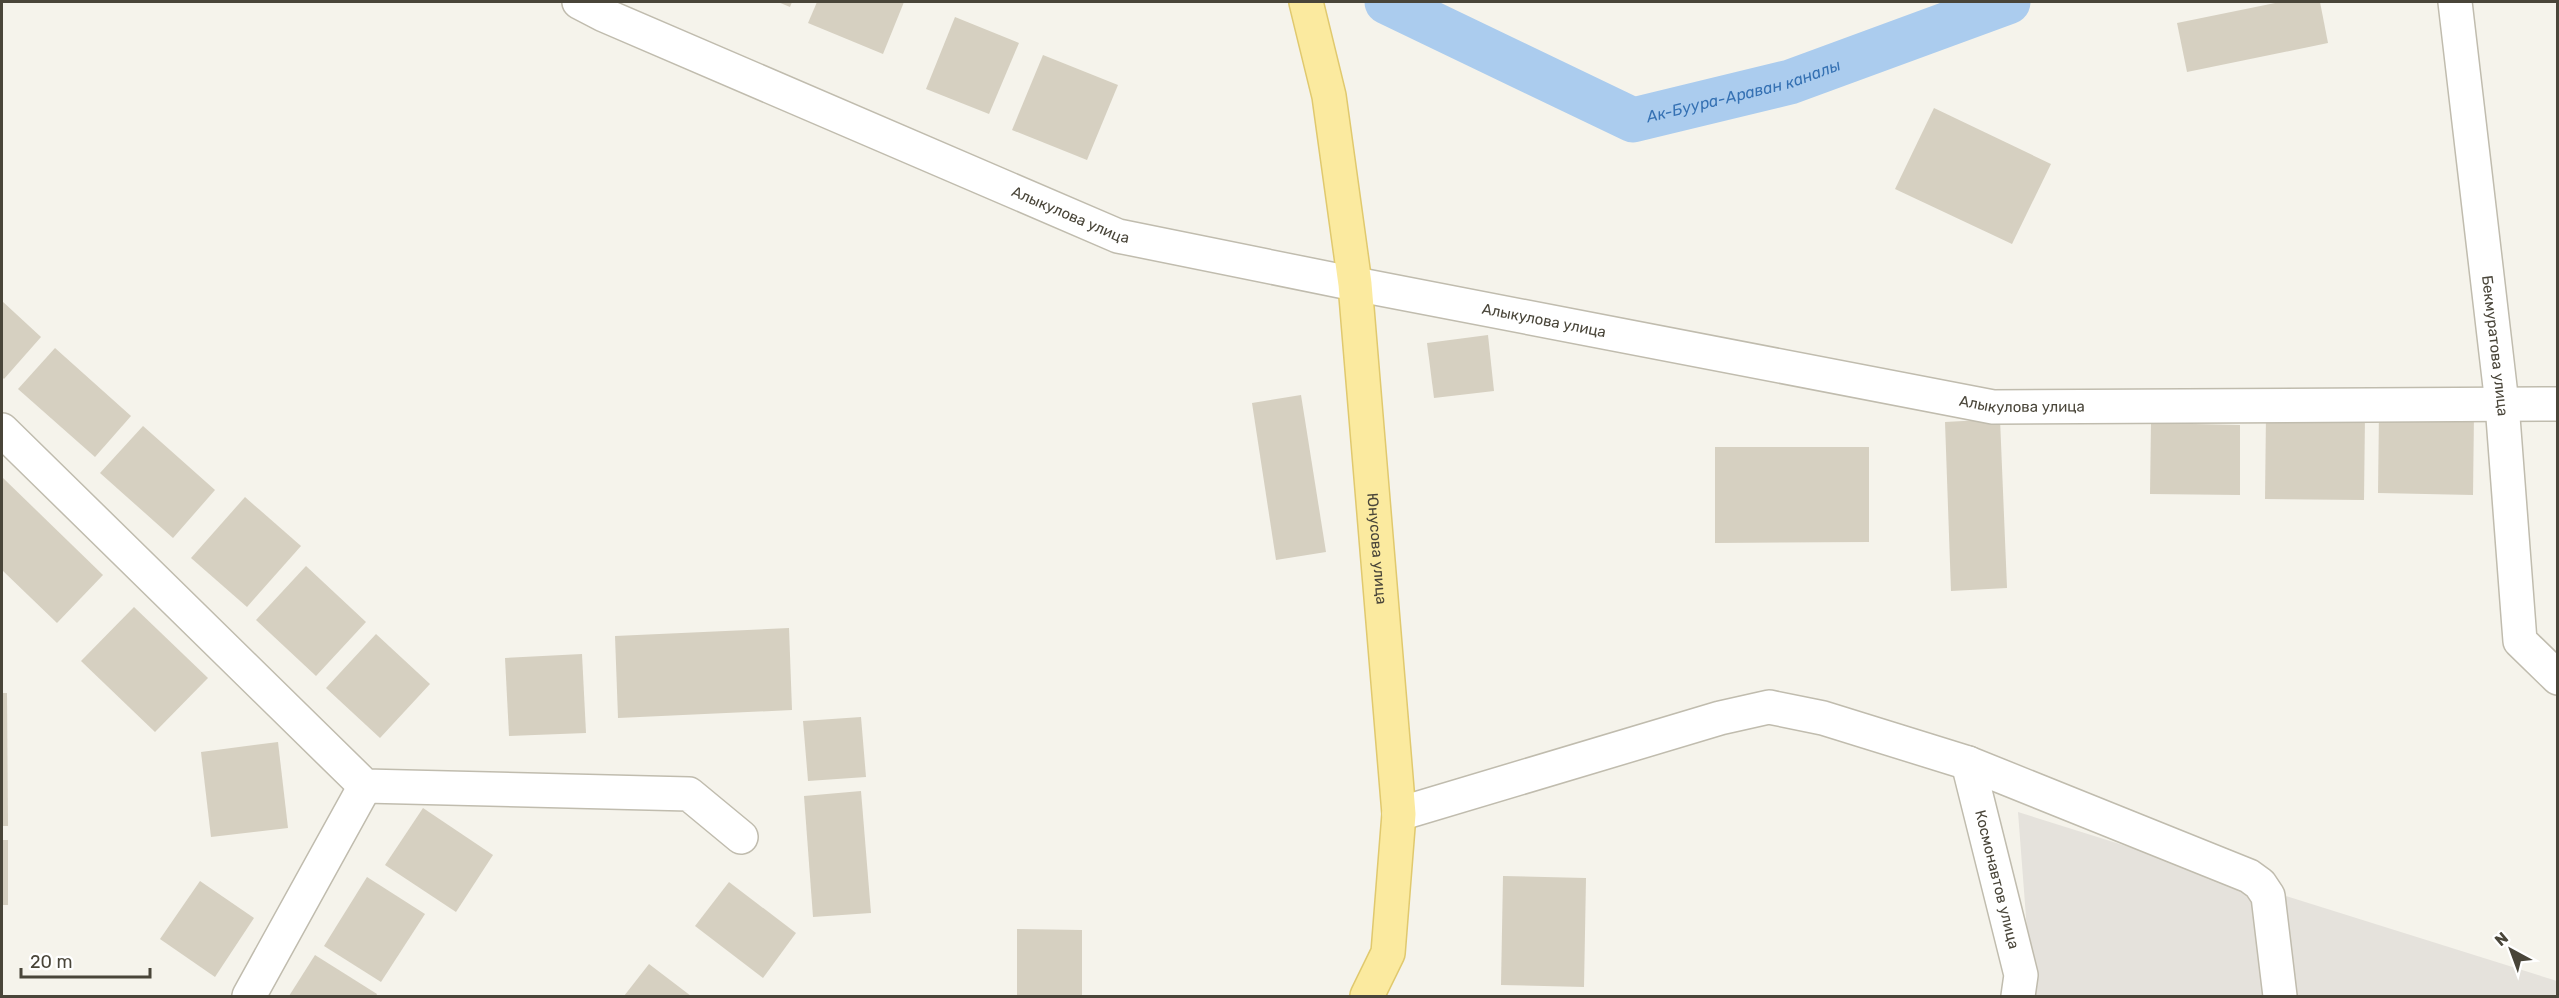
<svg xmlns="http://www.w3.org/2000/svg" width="2559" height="998" font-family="Rubik,sans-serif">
<rect width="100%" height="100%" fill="#f5f3eb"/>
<path fill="#e5e2dc" d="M2018 812 2557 981V996H2032Z"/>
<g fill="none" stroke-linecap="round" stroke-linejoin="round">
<path stroke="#abccee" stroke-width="45" id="s1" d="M1387 2 1633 120 1790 82 2008 2"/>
</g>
<g fill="#d6d0c1">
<path d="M778 2H792L790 7Z"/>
<path d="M817 2H904L883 54 808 23Z"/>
<path d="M2280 2H2320L2328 43 2187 72 2177 23Z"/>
<path d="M955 17 1019 43 989 114 926 89Z"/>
<path d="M1043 55 1118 85 1087 160 1012 130Z"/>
<path d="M1934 108 2051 164 2012 244 1895 189Z"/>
<path d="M2 301 41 337 4 379 2 377Z"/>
<path d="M1488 335 1494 391 1434 398 1427 343Z"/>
<path d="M55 348 131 416 95 457 18 389Z"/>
<path d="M1301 395 1326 552 1276 560 1252 403Z"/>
<path d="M2379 411 2474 413 2473 495 2378 493Z"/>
<path d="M2266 414 2365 415 2364 500 2265 499Z"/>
<path d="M2000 419 2007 588 1951 591 1945 422Z"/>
<path d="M2151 423 2240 425V495L2150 494Z"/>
<path d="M143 426 215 490 173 538 100 473Z"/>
<path d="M1715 447H1869V542L1715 543Z"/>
<path d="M2 477 103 575 57 623 2 570Z"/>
<path d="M245 497 301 546 247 607 191 558Z"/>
<path d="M306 566 366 622 316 676 256 620Z"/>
<path d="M134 607 208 678 155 732 81 661Z"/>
<path d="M789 628 792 710 618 718 615 636Z"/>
<path d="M376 634 430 684 380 738 326 688Z"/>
<path d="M582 654 586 733 509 736 505 658Z"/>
<path d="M2 693H7L8 826H2Z"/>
<path d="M861 717 866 777 808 781 803 721Z"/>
<path d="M278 742 288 828 211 837 201 752Z"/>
<path d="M861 791 871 913 813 917 804 796Z"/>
<path d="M423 808 493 855 456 912 385 865Z"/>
<rect x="2" y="840" width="6" height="65"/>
<path d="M1503 876 1586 878 1584 987 1501 985Z"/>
<path d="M367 877 425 914 381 982 324 946Z"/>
<path d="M200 881 254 918 215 977 160 939Z"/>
<path d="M729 882 796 933 763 978 695 926Z"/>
<path d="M1017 929 1082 930V996H1017Z"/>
<path d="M315 955 377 994 376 996H289Z"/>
<path d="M649 964 691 996H624Z"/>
</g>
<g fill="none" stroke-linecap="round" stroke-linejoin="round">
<defs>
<g id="minor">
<path id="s2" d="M579 2 604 15 1118 236 1355 284 1993 407 2558 404"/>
<path id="s3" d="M2455 2 2502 404 2520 641 2558 678"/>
<path d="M2 430 365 786 689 794 741 837"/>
<path id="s4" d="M1968 763 2021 975 2018 996"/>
<path d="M1399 814 1720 718 1769 707 1823 718 1968 763 2249 876 2260 884 2268 896 2280 996"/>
<path d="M249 996 365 786"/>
</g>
<g id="major">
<path id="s5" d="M1306 2 1329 96 1355 284 1399 814 1388 953 1367 996"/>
</g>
</defs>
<use href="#minor" stroke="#c0bcae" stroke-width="36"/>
<use href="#major" stroke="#e0c96e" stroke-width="36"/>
<use href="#minor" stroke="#fff" stroke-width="33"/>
<use href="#major" stroke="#fbea9f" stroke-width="33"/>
</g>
<g text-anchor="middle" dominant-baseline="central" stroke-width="4.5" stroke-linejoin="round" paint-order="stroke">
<g font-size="15" fill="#494539" stroke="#fff">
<text stroke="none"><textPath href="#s2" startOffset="536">Алыкулова улица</textPath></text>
<text stroke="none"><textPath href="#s2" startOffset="1022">Алыкулова улица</textPath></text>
<text stroke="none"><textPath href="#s3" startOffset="346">Бекмуратова улица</textPath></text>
<text stroke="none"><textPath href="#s2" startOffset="1508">Алыкулова улица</textPath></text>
<text stroke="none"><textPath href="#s5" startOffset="552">Юнусова улица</textPath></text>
<text stroke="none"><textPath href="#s4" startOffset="120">Космонавтов улица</textPath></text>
</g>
<g font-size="16" font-style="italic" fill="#3571b3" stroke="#fff">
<text stroke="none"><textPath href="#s1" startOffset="387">Ак-Буура-Араван каналы</textPath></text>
</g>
</g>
<rect width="2559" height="998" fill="none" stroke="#494539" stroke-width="6"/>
<g transform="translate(2511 950) rotate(319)" stroke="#ffffff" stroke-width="4.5" paint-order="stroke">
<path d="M0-4.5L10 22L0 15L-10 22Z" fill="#494539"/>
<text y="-9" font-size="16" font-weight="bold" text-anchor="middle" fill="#494539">N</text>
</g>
<path d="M21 968v9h129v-9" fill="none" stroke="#494539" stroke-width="3"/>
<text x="30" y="968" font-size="18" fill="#494539" stroke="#ffffff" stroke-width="4.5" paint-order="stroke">20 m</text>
</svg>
